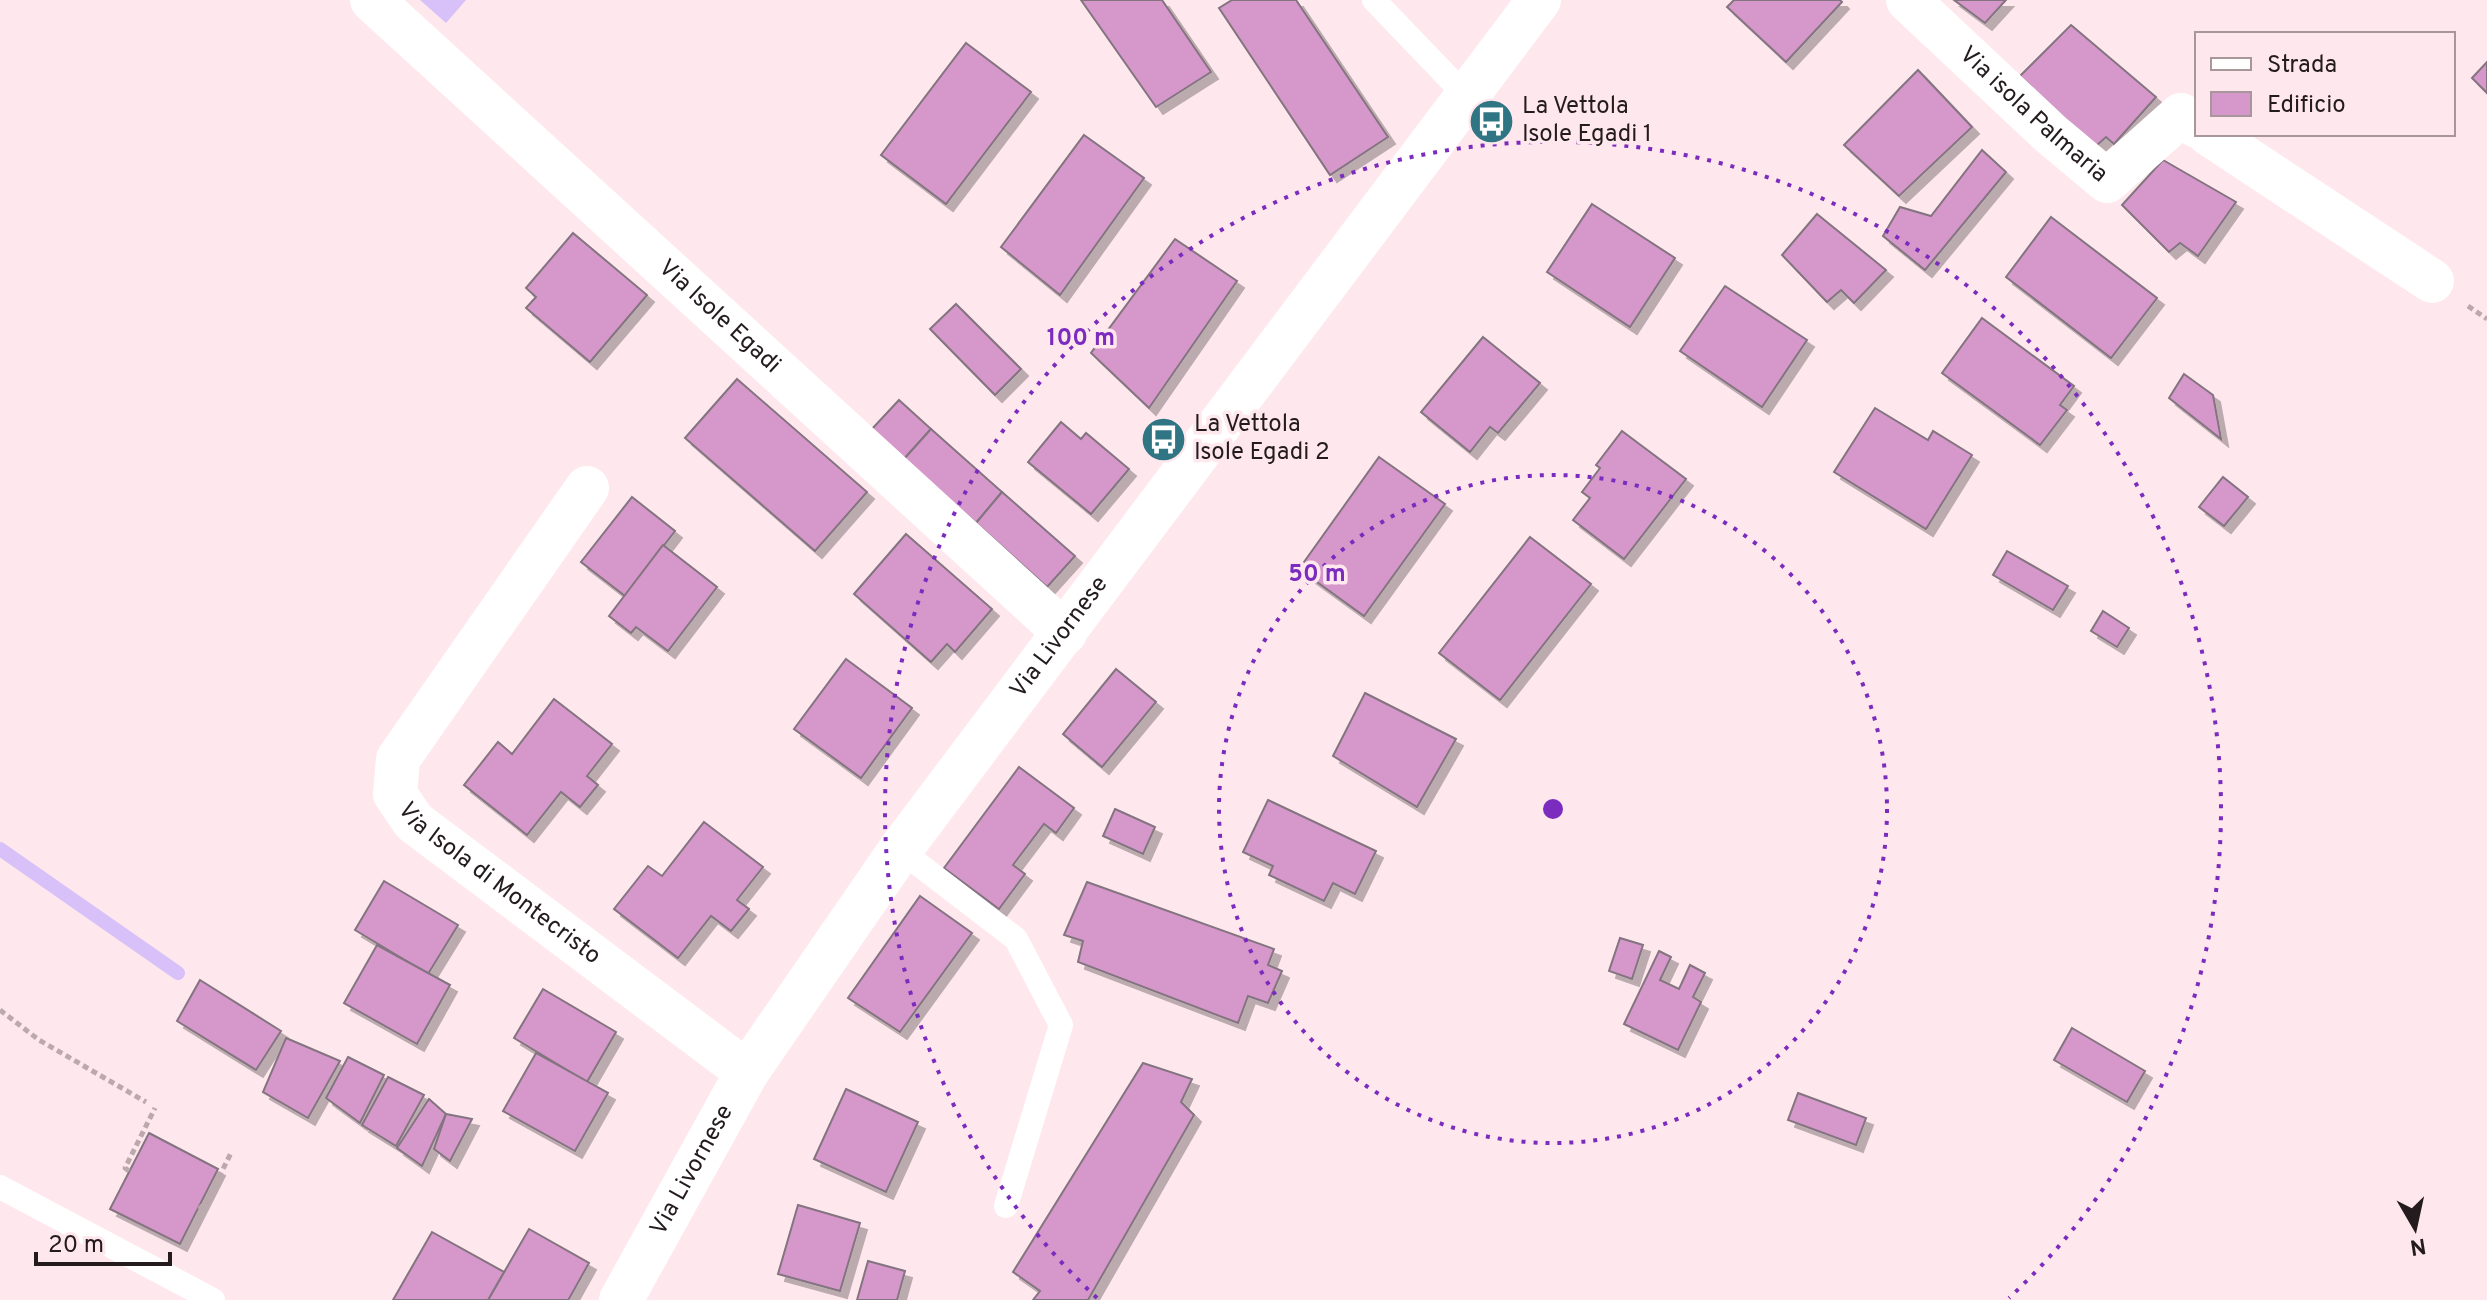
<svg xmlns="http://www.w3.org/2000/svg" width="2487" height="1300" font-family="Overpass,sans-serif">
<defs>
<filter id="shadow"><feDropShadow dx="7" dy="7" stdDeviation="0" flood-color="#0004"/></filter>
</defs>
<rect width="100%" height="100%" fill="#ffe8ed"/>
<path fill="#d7c1f8" d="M420 0H466L446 23Z"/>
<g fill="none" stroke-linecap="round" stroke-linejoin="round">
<path stroke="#d7c1f8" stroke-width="14" d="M0 849 178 973"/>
</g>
<g fill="#d697ca" stroke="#837480" stroke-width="2" filter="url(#shadow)">
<path d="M1081 0H1162L1211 72 1156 107Z"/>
<path d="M1232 0H1296L1388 137 1330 175 1219 8Z"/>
<path d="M1734 0H1840L1842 2 1786 62 1727 7Z"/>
<path d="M1954 0H2006L1985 23Z"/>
<path d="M2071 25 2156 97 2114 144 2106 137 2095 147 2020 76Z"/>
<path d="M966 43 1031 92 946 204 881 155Z"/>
<path d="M2487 62V93L2472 78Z"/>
<path d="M1918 70 1972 127 1899 196 1844 145Z"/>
<path d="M1084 135 1144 178 1060 295 1001 247Z"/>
<path d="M1982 150 2006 172 1925 270 1883 236 1900 207 1931 216Z"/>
<path d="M2163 160 2236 202 2198 256 2180 243 2169 252 2122 205Z"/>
<path d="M1592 204 1675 258 1630 327 1547 272Z"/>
<path d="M1817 214 1886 270 1854 303 1841 290 1827 302 1782 255Z"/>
<path d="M2051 217 2157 298 2111 358 2006 277Z"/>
<path d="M573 233 647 295 590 362 526 308 536 297 526 288Z"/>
<path d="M1175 239 1237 281 1149 408 1091 353Z"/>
<path d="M1725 286 1807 340 1762 407 1680 351Z"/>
<path d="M956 304 1021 369 995 395 930 329Z"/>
<path d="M1982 318 2074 386 2060 405 2067 410 2040 445 1942 373Z"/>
<path d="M1483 337 1540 383 1498 433 1490 427 1470 452 1421 412Z"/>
<path d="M2184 374 2213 395 2221 439 2169 398Z"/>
<path d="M737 379 867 492 815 551 685 438Z"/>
<path d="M899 400 931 429 904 459 871 430Z"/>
<path d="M1875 408 1928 440 1933 431 1972 455 1926 529 1834 472Z"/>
<path d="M1061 422 1081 439 1086 433 1129 469 1091 514 1028 462Z"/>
<path d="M931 429 1002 492 976 523 904 459Z"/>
<path d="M1622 431 1686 479 1624 559 1573 520 1590 498 1582 492 1600 468 1596 465Z"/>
<path d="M1379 457 1445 504 1364 616 1299 569Z"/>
<path d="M2223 477 2248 497 2224 526 2199 507Z"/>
<path d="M1002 492 1075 556 1047 587 976 523Z"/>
<path d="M632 497 675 531 625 596 581 562Z"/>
<path d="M906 534 992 609 955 652 947 644 931 662 854 594Z"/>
<path d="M1530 537 1591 584 1500 700 1439 653Z"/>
<path d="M663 545 717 587 668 651 636 627 631 633 609 616Z"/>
<path d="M2007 551 2068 586 2053 610 1993 575Z"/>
<path d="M2103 611 2129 628 2117 647 2091 631Z"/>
<path d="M846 659 912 708 861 778 794 729Z"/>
<path d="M1116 669 1156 702 1102 767 1063 734Z"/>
<path d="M1365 693 1456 739 1417 807 1333 756Z"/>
<path d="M554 699 612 744 587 776 598 785 580 807 561 792 527 835 464 785 498 742 512 754Z"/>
<path d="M1019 767 1074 808 1056 833 1044 824 1013 865 1025 874 999 909 944 868Z"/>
<path d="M1268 800 1376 851 1355 894 1333 883 1324 901 1269 875 1273 866 1243 852Z"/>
<path d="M1115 809 1155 827 1143 854 1103 836Z"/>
<path d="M704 822 763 867 737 900 749 909 731 931 711 916 678 958 614 909 648 866 662 876Z"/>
<path d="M384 881 458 925 428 974 355 930Z"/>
<path d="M1087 882 1274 949 1268 965 1282 971 1268 1003 1248 996 1238 1023 1078 962 1083 941 1064 935Z"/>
<path d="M920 896 972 933 900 1032 848 998Z"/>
<path d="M1620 938 1643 945 1632 979 1609 971Z"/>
<path d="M377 945 450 985 417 1044 344 1003Z"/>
<path d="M1659 951 1671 957 1660 980 1679 989 1690 965 1705 973 1693 997 1701 1002 1678 1050 1624 1024Z"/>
<path d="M200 980 281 1031 256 1070 177 1021Z"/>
<path d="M543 989 616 1032 587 1082 514 1038Z"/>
<path d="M2072 1028 2145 1071 2127 1102 2054 1060Z"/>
<path d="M286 1038 340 1061 308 1118 263 1092Z"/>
<path d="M536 1053 608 1093 575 1151 503 1111Z"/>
<path d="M348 1057 384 1075 360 1123 326 1098Z"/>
<path d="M1143 1063 1192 1079 1181 1102 1194 1115 1088 1300H1033L1040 1291 1013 1272Z"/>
<path d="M388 1077 424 1095 396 1146 362 1125Z"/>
<path d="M846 1089 918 1122 886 1192 814 1159Z"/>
<path d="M1798 1093 1866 1118 1856 1145 1788 1120Z"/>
<path d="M429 1099 446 1114 422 1166 397 1148Z"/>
<path d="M446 1114 472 1119 450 1161 434 1149Z"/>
<path d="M149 1133 218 1169 180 1244 110 1209Z"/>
<path d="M798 1205 860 1223 840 1291 778 1274Z"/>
<path d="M529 1229 589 1263 570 1297 568 1300H488Z"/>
<path d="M432 1232 504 1272 488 1300H393Z"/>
<path d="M868 1261 905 1271 897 1300H857Z"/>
</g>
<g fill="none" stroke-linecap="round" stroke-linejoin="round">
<g stroke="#bca9ad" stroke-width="5" stroke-dasharray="6 4" stroke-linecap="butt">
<path d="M2468 306 2487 319"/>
<path d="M0 1010 39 1040 146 1102"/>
<path d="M129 1171 125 1168 155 1108"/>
<path d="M199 1206 203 1209 232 1151"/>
</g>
<g stroke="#fff" stroke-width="24">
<path d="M1374 0 1467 97"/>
<path d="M900 850 1016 939 1061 1025 1006 1206"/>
<path d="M0 1187 213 1300"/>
</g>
<g stroke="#fff" stroke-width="44">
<path id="s1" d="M372 0 1065 633"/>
<path id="s2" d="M1908 0 2051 134 2107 181 2181 115 2197 126"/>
<path d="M2209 134 2432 281"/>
<path id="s3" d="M587 488 398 759 395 794 414 822 747 1072"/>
</g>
<path stroke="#fff" stroke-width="44" id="s4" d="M621 1300 747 1072 900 850 1539 0"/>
</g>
<g fill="none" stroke="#7b2cbf" stroke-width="4" stroke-dasharray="4 8">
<circle cx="1553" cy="809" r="334"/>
<path d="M1097 1298A668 668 0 1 1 2009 1298"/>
</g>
<defs>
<symbol id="bus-disc" viewBox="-11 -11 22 22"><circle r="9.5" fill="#307583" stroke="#ffe8ed"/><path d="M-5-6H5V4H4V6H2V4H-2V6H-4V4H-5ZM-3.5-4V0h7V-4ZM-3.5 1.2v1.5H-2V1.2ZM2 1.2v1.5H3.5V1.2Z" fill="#fff"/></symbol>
</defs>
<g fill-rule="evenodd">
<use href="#bus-disc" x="1466" y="96" width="51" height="51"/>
<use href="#bus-disc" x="1138" y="414" width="51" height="51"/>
</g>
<g text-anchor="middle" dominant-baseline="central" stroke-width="7" stroke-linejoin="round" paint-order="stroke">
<g font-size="24" fill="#231b1d" stroke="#ffe8ed" text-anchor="start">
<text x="1522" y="107">La Vettola<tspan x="1522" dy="28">Isole Egadi 1</tspan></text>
<text x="1194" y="425">La Vettola<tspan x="1194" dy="28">Isole Egadi 2</tspan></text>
</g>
<g font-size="24" fill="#231b1d" stroke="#ffe8ed">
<text stroke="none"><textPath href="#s2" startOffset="170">Via isola Palmaria</textPath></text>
<text stroke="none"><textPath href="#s1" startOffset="470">Via Isole Egadi</textPath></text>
<text stroke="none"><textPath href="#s4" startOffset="796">Via Livornese</textPath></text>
<text stroke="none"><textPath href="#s3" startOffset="504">Via Isola di Montecristo</textPath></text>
<text stroke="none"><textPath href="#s4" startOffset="148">Via Livornese</textPath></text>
</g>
</g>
<circle cx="1553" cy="809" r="12" fill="#7b2cbf" stroke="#ffe8ed" stroke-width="4"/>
<g font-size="24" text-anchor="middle" font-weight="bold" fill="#7b2cbf" stroke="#ffe8ed" stroke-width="7" stroke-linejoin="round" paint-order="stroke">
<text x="1081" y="345">100 m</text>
<text x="1317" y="581">50 m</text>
</g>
<rect x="2195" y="32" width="260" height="104" fill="#ffe8ed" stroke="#a7969a" stroke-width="2"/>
<rect x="2211" y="58" width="40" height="12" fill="#ffffff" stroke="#a7969a" stroke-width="2"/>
<text x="2267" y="72" font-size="24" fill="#231b1d">Strada</text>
<rect x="2211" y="92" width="40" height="24" fill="#d697ca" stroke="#a7969a" stroke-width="2"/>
<text x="2267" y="112" font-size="24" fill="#231b1d">Edificio</text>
<g transform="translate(2415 1228) rotate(171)" stroke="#ffe8ed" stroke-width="6" paint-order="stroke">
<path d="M0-6L14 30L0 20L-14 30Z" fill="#231b1d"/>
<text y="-12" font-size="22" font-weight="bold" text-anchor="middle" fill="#231b1d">N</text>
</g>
<path d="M36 1252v12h134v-12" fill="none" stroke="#231b1d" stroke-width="4"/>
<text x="48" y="1252" font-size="24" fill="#231b1d" stroke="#ffe8ed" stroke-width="6" paint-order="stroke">20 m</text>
</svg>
